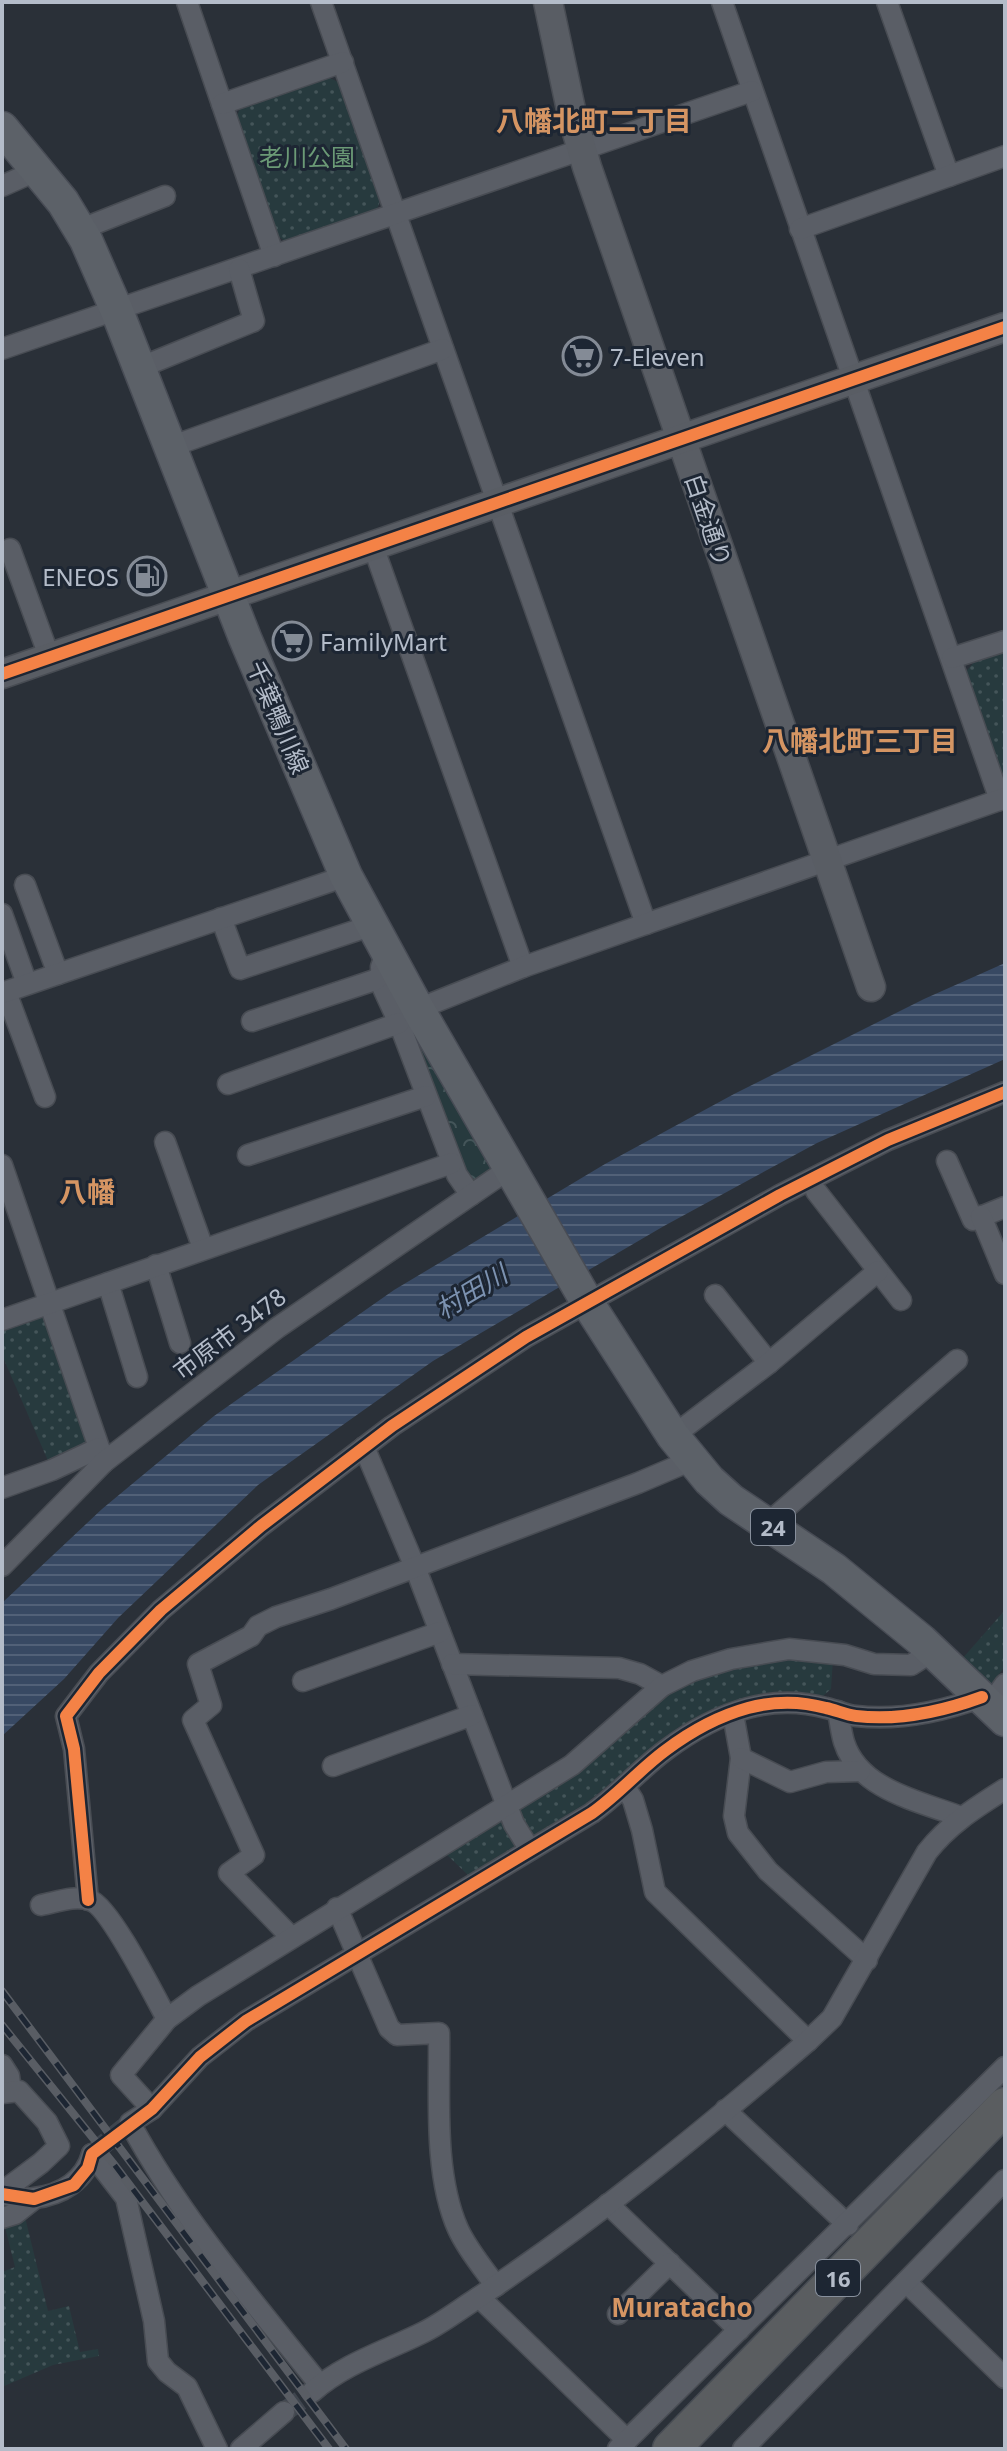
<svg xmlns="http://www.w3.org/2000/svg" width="1007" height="2451" font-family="'Noto Sans','Noto Sans JP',sans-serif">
<defs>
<pattern id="grass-dots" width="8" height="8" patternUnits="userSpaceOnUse" patternTransform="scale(2)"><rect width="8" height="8" fill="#273a3e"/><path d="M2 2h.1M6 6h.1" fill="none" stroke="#445559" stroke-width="1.8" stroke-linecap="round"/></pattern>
<pattern id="forest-crowns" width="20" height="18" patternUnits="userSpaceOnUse" patternTransform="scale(2)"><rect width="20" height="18" fill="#273a3e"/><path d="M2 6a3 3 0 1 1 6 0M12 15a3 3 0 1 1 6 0" fill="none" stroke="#445559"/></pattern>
<pattern id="water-rules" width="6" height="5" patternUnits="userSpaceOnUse" patternTransform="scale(2)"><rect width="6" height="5" fill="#384963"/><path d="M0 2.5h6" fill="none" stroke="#526178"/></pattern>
</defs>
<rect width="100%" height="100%" fill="#2a3038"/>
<g fill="url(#grass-dots)">
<path d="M328 77 340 83 381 199 375 214 289 244 275 234 235 121 241 106Z"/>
<path d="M1005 651V784L964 674 974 662Z"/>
<path d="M50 1304 99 1448 52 1470 2 1355V1320Z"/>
<path d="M1005 1610V1666L991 1685 962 1659Z"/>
<path d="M781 1654 833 1659 831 1689 823 1696 764 1693 711 1711 667 1737 579 1809 469 1876 443 1851 671 1685Z"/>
<path d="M25 2217 48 2311 69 2306 80 2352 98 2349 99 2356 53 2365 2 2387V2272L15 2267 4 2223Z"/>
</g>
<path fill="url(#forest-crowns)" d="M414 1032 492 1172 477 1183C457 1174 421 1059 414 1032Z"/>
<path fill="url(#water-rules)" d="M1005 963V1059L817 1143 664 1226 433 1361 258 1485 118 1618 64 1679 2 1736V1603L102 1509 214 1416 394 1290 605 1164 734 1094 924 999Z"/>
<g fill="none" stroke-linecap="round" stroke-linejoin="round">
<g stroke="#3f454e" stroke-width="20" stroke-dasharray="20 10" stroke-linecap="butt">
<path d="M92 2154 130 2123"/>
<path d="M284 2412 311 2393"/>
</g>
<defs>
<g id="street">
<path d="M187 2 274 256"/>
<path d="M321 2 646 924"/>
<path d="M722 2 1000 800"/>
<path d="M887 2 949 176"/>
<path d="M222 104 343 62"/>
<path d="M2 186 38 170"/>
<path d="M800 229 1005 156"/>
<path d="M79 230 165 196"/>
<path d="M2 349 752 91"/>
<path d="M139 368 254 321 239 269"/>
<path d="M170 447 443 349"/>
<path d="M373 546 523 967"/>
<path d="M10 549 49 656"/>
<path d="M952 658 1005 641"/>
<path d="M25 885 58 974"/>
<path d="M2 914 27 984"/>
<path d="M221 918 240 969 373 925"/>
<path d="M387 951 381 967 382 986 399 1023 457 1175 471 1195"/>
<path d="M6 992 45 1097"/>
<path d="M2 993 346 876"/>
<path d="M418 1009 523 967 1005 798"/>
<path d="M252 1021 375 980 382 974"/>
<path d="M228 1084 399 1023"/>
<path d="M165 1142 203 1248"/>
<path d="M248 1155 426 1096"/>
<path d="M947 1161 973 1220 1005 1207"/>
<path d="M2 1165 104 1462"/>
<path d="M816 1191 901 1300"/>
<path d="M981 1216 1005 1274"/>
<path d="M156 1265 180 1343"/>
<path d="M108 1283 137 1377"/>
<path d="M715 1295 769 1363"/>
<path d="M2 1320 452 1163"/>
<path d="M673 1436 769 1363 878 1271"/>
<path d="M364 1447 415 1567 514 1824 530 1850"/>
<path d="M2 1488 52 1470 99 1448"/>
<path d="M767 1524 957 1360"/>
<path d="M2 1566 104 1462 277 1328 509 1169"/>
<path d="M452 1664 619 1668 640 1674 662 1686"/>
<path d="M303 1681 440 1632"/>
<path d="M990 1705 1005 1684"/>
<path d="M838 1711C840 1722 841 1732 844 1742 859 1790 919 1801 961 1817"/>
<path d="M733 1714 741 1758 734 1816 738 1833 768 1871 867 1960"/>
<path d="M741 1758 790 1782 826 1772 860 1771"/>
<path d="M333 1766 472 1715"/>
<path d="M625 1787 633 1800 642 1830 655 1892 808 2041"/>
<path d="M88 1900 74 1749 66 1716 99 1673 161 1610 261 1526 392 1426 526 1337 780 1195 888 1140 1005 1092"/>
<path d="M41 1905C57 1902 74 1895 90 1900 110 1907 155 1997 167 2019"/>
<path d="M337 1908 389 2028 397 2035 439 2033C440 2094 433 2173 458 2229 467 2249 483 2268 496 2286"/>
<path d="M291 1937 229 1873 254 1855 193 1720 211 1705 198 1664 251 1636 258 1626 276 1617 331 1599 638 1483 692 1460"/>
<path d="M2 2065 9 2076 11 2091"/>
<path d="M2 2093 19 2091 47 2122 59 2146 41 2163 2 2192"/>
<path d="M152 2109 121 2075 167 2019 198 1996 572 1765 662 1686 692 1671 731 1659 789 1649 845 1655 874 1664 911 1665 933 1651"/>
<path d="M725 2110 848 2225"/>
<path d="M92 2154 126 2198 154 2321 158 2361 167 2372 187 2387 217 2449"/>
<path d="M2 2194C12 2196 25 2200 34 2198 62 2195 85 2180 92 2154"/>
<path d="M608 2204 739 2330"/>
<path d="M2 2218 15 2214 34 2199"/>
<path d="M906 2282 1005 2378"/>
<path d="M479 2297 627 2440"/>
<path d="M618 2314 670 2263"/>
<path d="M320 2385C253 2301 181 2218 130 2123L152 2109 200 2057 246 2021 592 1813C619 1794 640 1769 666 1750 690 1732 719 1716 748 1708 774 1701 801 1701 826 1708 836 1710 846 1715 856 1716 899 1721 941 1712 982 1697"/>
<path d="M312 2392C345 2363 386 2351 424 2332 442 2323 459 2310 476 2299 592 2222 702 2132 808 2041L832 2018 927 1852C949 1824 975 1808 1005 1789"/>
<path d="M241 2449 284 2412"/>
<path d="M618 2449 1005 2067"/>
<path d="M743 2449 1005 2180"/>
</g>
<g id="secondary">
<path d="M548 2 573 119 587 167 871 987"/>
<path d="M2 674 1005 327"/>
</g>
<path id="primary" d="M2 128 63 202 86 240 117 311 245 638 346 876 418 1009 587 1302 673 1436 709 1480 731 1500 834 1569 922 1641 1005 1720"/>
<path id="highway" d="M671 2449 1005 2106"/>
</defs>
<use href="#street" stroke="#484c53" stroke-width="23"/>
<use href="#secondary" stroke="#484c53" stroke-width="31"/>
<use href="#primary" stroke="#484c55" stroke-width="35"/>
<use href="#highway" stroke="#474c53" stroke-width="39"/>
<use href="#street" stroke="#5a5e66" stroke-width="20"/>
<use href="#secondary" stroke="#595d64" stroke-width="28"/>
<use href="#primary" stroke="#5c6168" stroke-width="32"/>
<use href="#highway" stroke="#5a5d60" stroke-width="36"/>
<defs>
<g id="rail">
<path d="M2 1991 346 2449"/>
<path d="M2 2025 113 2163 329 2449"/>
</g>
</defs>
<use href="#rail" stroke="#595d64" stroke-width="8"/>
<use href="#rail" stroke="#1d2633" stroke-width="5" stroke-dasharray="15" stroke-linecap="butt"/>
<defs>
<g id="cycleway">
<path d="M2 674 1005 327"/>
<path d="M88 1900 74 1749 66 1716 99 1673 161 1610 261 1526 392 1426 526 1337 780 1195 888 1140 1005 1092"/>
<path d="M2 2194 34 2199 74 2185 88 2168 92 2154 152 2109 200 2057 246 2021 592 1813C619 1794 640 1769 666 1750 690 1732 719 1716 748 1708 774 1701 801 1701 826 1708 836 1710 846 1715 856 1716 899 1721 941 1712 982 1697"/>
</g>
</defs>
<use href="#cycleway" stroke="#1d2633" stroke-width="17"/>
<use href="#cycleway" stroke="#f48246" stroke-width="12"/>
</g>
<defs>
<symbol id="supermarket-ring" viewBox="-11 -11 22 22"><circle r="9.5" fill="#1d2633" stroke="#848b96" stroke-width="1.5"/><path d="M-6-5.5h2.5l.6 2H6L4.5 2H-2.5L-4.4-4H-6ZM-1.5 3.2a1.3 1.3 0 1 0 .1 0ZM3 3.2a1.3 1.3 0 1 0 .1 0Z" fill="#848b96"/></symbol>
<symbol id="fuel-ring" viewBox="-11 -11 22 22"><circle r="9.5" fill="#1d2633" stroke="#848b96" stroke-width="1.5"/><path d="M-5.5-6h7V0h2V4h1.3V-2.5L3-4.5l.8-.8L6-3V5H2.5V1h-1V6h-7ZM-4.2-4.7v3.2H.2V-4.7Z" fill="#848b96"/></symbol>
</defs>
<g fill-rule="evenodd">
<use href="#supermarket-ring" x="560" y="334" width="44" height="44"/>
<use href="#fuel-ring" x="125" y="554" width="44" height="44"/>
<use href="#supermarket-ring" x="270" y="619" width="44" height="44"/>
</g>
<g text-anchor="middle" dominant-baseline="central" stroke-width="6" stroke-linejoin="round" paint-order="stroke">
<g fill="#1d2633" stroke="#878f9c" stroke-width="2">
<rect x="751" y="1509" width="44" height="36" rx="6"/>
<rect x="816" y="2260" width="44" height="36" rx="6"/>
</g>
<g font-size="22" font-weight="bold" fill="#b4bcc9">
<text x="773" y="1527">24</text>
<text x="838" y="2278">16</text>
</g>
<g font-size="24" fill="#6b9a76" stroke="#1d2633">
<text x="307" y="156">老川公園</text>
</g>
<g font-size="24" fill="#b4bcc9" stroke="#1d2633" text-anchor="start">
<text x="610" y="356">7-Eleven</text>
<text x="119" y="576" text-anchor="end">ENEOS</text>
<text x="320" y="641">FamilyMart</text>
</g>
<g font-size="24" fill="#b4bcc9" stroke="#1d2633">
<text transform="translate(709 520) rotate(71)">白金通り</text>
<text transform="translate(279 717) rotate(67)">千葉鴨川線</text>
<text transform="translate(229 1333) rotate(-37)">市原市 3478</text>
</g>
<g font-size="26" font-style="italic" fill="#7c92b1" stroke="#1d2633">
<text transform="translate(471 1291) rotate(-31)">村田川</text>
</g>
<g font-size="26" font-weight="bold" fill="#d59563" stroke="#1d2633">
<text x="682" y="2307">Muratacho</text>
</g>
<g font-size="28" font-weight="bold" fill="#d59563" stroke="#1d2633">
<text x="594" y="120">八幡北町二丁目</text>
<text x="860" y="740">八幡北町三丁目</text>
<text x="87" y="1191">八幡</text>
</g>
</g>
<rect width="1007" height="2451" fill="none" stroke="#b4bcc9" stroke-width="8"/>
</svg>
